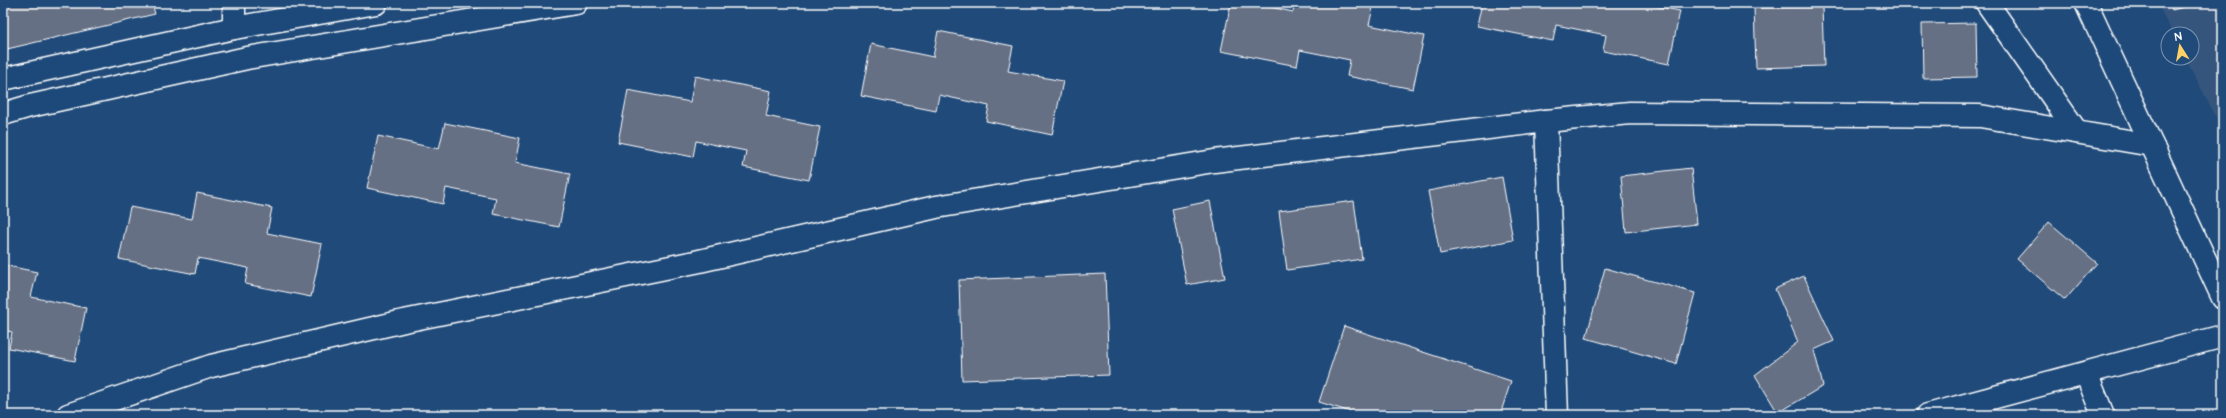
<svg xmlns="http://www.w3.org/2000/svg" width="2226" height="418" font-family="'Architects Daughter',sans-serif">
<rect width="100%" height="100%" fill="#1f4a7a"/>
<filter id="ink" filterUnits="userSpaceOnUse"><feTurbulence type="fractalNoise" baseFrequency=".025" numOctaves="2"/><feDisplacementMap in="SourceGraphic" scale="8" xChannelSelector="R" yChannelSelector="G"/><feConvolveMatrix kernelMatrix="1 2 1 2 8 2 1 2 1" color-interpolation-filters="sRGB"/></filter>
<g filter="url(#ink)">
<path fill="#34557d" d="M2157 3H2223V130L2185 58H2192V34H2173Z"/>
<g fill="#667085" stroke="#fff">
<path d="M3 3H152L155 14 3 50Z"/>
<path d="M1231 3H1252L1293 12 1295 3H1374L1369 25 1424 36 1413 89 1347 76 1350 60 1300 50 1297 66 1221 51Z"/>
<path d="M1482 3H1639L1680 11 1669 64 1603 51 1606 35 1556 25 1553 41 1477 26Z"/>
<path d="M2170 3H2200L2172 10Z"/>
<path d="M1822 7 1824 66 1756 68 1754 8Z"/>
<path d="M1976 23 1977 77 1923 78 1922 24Z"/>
<path d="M938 31 1013 46 1008 71 1063 81 1052 135 986 121 989 106 939 95 936 111 861 96 871 44 933 57Z"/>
<path d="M695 76 771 91 766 116 820 127 809 180 743 167 746 151 696 141 693 157 618 142 628 90 690 102Z"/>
<path d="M445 123 520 138 515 163 570 174 559 227 493 214 496 198 446 188 443 204 367 188 378 136 439 149Z"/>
<path d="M1691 168 1697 224 1626 232 1621 176Z"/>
<path d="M1502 177 1513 240 1440 254 1428 191Z"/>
<path d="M197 193 272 208 267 233 322 244 311 297 245 284 248 268 198 258 195 274 119 259 130 207 192 219Z"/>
<path d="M1210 201 1225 278 1187 285 1172 209Z"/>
<path d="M1354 201 1362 259 1287 270 1279 211Z"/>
<path d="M2049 222 2097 263 2065 300 2017 259Z"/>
<path d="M3 265 37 272 31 297 86 308 75 361 9 348 12 332 3 330Z"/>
<path d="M1605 268 1695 293 1676 364 1586 338Z"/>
<path d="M1105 274 1109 375 962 380 959 280Z"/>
<path d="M1804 276 1834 341 1814 350 1823 386 1778 413 1755 375 1798 342 1775 289Z"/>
<path d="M1344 326 1511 381 1500 415H1360L1319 402Z"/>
</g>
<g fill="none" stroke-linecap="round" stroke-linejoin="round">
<defs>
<g id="minor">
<path d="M1987 3 2077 132"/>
<path d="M234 28V3"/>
<path d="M3 79 234 28 376 3"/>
<path d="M3 114 30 106 247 58 576 3"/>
<path d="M1546 121 1557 415"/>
<path d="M2086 373 2103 415"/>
<path d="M68 415 211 366 404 321 695 262 936 207 1214 161 1546 121 1630 113 1980 116 2152 145"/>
<path d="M1928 415 2223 336"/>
</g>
<path id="major" d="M2086 3 2223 298"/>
</defs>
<use href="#minor" stroke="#fff" stroke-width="25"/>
<use href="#major" stroke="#fff" stroke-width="25"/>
<use href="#minor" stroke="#1f4a7a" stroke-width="22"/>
<use href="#major" stroke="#1f4a7a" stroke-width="22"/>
</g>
</g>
<rect width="2226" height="418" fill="none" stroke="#1f4a7a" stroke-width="16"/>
<rect x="8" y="8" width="2210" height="402" fill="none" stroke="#fff" stroke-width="1.5" filter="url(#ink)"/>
<g transform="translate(2180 46) rotate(349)"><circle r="19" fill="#1f4a7a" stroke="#7992af"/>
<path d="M0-3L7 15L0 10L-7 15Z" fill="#ffd166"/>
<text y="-6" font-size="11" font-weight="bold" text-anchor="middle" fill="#ffffff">N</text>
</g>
</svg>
